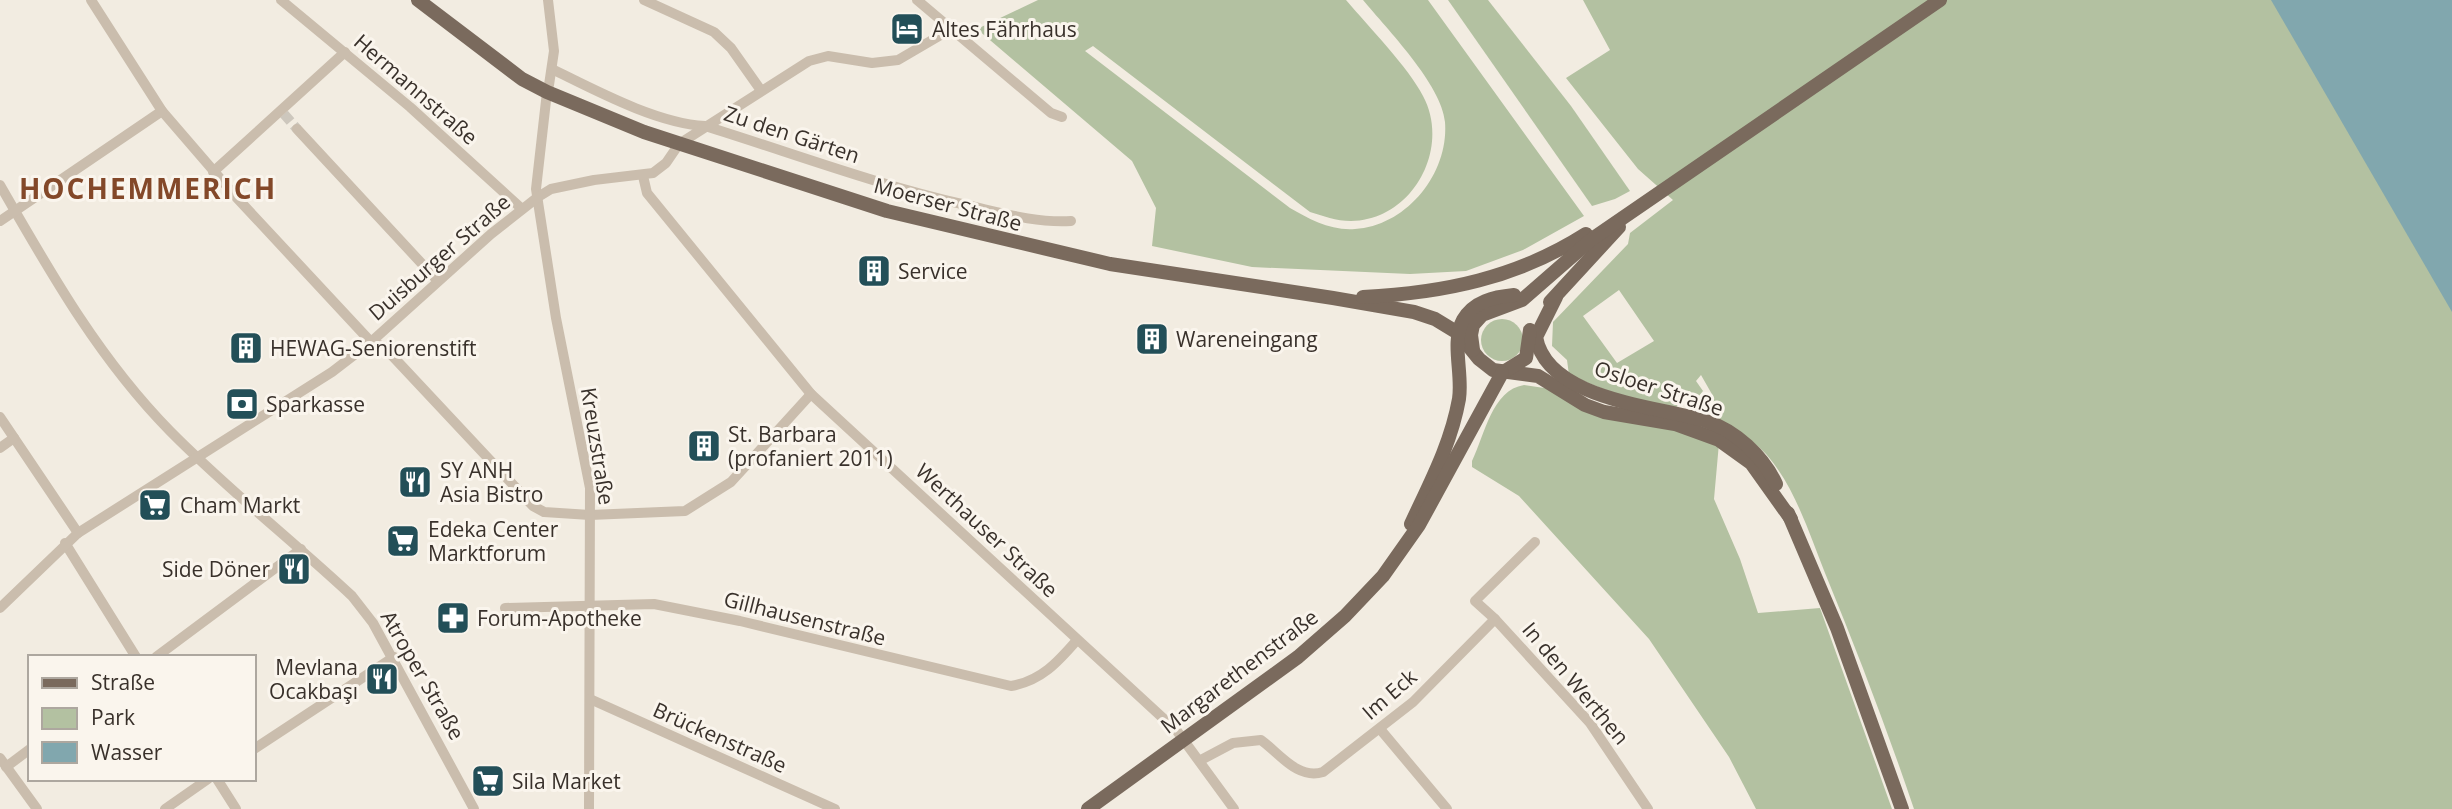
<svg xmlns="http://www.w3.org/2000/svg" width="2452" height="809" font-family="'Open Sans',sans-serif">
<rect width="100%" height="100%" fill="#f2ece1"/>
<g fill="#b3c1a1" fill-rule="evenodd">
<path d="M1038 0H1346C1368 26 1409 68 1423 96 1451 148 1413 220 1351 221 1336 221 1323 216 1310 212L1093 46 1085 51 1290 208C1309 219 1331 231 1355 229 1406 226 1449 174 1445 122 1442 85 1387 29 1363 0H1428L1584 216 1523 250 1466 271 1410 274 1252 267 1152 246 1156 208 1132 161 977 29Z"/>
<path d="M1448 0H1488L1571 106 1630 191 1615 199 1592 206Z"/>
<path d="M1583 0H2282L2452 292V809H1914C1887 729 1857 651 1825 573 1809 533 1795 487 1766 454 1750 437 1733 429 1713 419V396L1701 375 1696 381 1703 391 1698 397 1693 398 1690 391 1683 394 1682 402 1674 409 1633 401 1569 375 1567 360 1552 346 1553 322 1628 244 1630 233 1673 200 1638 169 1566 78 1610 50ZM1619 290 1654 341 1617 363 1583 316Z"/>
<circle cx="1502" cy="340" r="21"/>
<path d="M1524 385 1551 389 1719 443 1714 499 1740 559 1758 613 1820 608 1892 809H1756L1729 757 1649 639 1519 496 1472 467V461C1485 434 1492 390 1524 385Z"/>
</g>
<path fill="#81a7ae" d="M2271 0H2452V312Z"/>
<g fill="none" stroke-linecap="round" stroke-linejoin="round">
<path stroke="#cdc7bd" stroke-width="10" stroke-dasharray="10 5" stroke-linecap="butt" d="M284 114 297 129"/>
<g stroke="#cabdad" stroke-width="10">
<path d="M91 0 162 111 237 198 371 342 384 347 533 506 544 512 590 515 685 511 731 482 811 394"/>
<path d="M281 0 410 107 522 209"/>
<path d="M548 0 554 51 549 85"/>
<path d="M644 0 714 32 731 48 760 89"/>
<path d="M917 0 1051 113 1062 117"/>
<path d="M552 69C597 91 656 123 705 126 792 153 877 185 966 205 1002 213 1035 223 1071 221"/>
<path d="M547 92 536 189 556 318 590 488 589 809"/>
<path d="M297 129 437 280"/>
<path d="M213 172 345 52"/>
<path d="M643 176 647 193 811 394 1177 731 1234 809"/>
<path d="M0 185C50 272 99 359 170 431 227 489 292 540 352 596L373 623 474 809"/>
<path d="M0 221 162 111"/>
<path d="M0 417 78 533"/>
<path d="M0 448 14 438"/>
<path d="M65 543 136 657"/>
<path d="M0 608 78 533 332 372 371 342 491 234 538 197 551 189 594 180 653 173 666 163 679 144 809 61 828 56 872 63 898 60 951 29"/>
<path d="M505 608 654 604 740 621 1011 686C1041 681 1058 662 1077 640"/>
<path d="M1495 619 1590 723 1648 809"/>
<path d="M156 657 301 549"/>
<path d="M590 699 835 809"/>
<path d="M1380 729 1447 809"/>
<path d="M254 749 394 657"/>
<path d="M0 758 37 809"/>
<path d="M1201 760 1233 743 1261 740C1280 754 1298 780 1323 772L1413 702 1495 619 1475 601 1535 542"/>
<path d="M6 767 30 749"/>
<path d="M217 779 236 809"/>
<path d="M165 809 208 779"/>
</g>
<g stroke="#7a6a5d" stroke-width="14">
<path d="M418 0 522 79 547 92 644 132 887 211 1110 264 1333 298 1414 312 1435 319 1458 333 1479 359 1493 370 1538 376 1585 405 1604 412 1675 424 1719 440 1751 463 1791 519"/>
<path d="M1363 297C1443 293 1517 278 1586 234"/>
<path d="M1556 297 1536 337C1547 400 1658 406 1706 421 1736 431 1763 456 1776 484"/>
<path d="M1550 302 1619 227"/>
<path d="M1473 350 1471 335 1473 325 1482 315 1522 300 1592 239 1940 0"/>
<path d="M1502 373 1526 358 1530 330"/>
<path d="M1788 513 1837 628 1902 809"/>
<path d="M1411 524C1430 483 1451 444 1459 399 1463 374 1451 342 1463 320 1474 301 1494 297 1514 295"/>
<path d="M1088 809 1298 657 1345 616 1383 576 1419 525 1502 373"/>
</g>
</g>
<defs>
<symbol id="hotel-square" viewBox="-11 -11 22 22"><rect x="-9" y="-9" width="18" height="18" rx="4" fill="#234f58" stroke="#faf5ed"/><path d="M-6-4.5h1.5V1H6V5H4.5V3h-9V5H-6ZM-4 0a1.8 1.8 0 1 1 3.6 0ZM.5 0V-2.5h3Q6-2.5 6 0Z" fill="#fff"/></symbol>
<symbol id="building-square" viewBox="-11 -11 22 22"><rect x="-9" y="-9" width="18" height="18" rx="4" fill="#234f58" stroke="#faf5ed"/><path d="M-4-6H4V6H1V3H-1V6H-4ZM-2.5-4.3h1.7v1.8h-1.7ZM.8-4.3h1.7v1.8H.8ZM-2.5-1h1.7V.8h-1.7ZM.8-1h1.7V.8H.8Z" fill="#fff"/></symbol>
<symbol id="bank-square" viewBox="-11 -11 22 22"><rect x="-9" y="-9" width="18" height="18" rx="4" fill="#234f58" stroke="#faf5ed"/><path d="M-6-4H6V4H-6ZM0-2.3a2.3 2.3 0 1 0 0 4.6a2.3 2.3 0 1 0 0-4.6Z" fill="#fff"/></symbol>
<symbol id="restaurant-square" viewBox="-11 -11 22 22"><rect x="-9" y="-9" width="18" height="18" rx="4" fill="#234f58" stroke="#faf5ed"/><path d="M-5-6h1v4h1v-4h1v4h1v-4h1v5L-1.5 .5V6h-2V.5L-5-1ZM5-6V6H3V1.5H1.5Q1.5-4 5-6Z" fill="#fff"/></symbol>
<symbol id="supermarket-square" viewBox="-11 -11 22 22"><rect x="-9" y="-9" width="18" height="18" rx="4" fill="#234f58" stroke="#faf5ed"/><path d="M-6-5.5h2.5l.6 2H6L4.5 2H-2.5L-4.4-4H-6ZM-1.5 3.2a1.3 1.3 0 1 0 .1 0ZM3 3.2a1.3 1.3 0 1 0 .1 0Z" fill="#fff"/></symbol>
<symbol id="pharmacy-square" viewBox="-11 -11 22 22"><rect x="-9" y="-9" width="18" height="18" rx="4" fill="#234f58" stroke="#faf5ed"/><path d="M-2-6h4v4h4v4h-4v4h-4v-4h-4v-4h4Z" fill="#fff"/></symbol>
</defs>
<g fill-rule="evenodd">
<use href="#hotel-square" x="888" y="10" width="38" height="38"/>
<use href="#building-square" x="855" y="252" width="38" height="38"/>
<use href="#building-square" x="1133" y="320" width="38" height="38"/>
<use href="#building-square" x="227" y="329" width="38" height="38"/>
<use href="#bank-square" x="223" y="385" width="38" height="38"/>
<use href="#building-square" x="685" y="427" width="38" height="38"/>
<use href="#restaurant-square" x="396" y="463" width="38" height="38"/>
<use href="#supermarket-square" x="136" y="486" width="38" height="38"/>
<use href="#supermarket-square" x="384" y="522" width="38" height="38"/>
<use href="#restaurant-square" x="275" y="550" width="38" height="38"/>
<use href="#pharmacy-square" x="434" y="599" width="38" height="38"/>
<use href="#restaurant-square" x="363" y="660" width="38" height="38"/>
<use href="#supermarket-square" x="469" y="762" width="38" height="38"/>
</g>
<g text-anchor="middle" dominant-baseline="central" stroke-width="6" stroke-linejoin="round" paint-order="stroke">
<g font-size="21" fill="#39312b" stroke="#faf5ed" text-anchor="start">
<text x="932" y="29">Altes Fährhaus</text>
<text x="898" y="271">Service</text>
<text x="1176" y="339">Wareneingang</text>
<text x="270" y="348">HEWAG-Seniorenstift</text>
<text x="266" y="404">Sparkasse</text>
<text x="728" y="434">St. Barbara<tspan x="728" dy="24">(profaniert 2011)</tspan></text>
<text x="440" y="470">SY ANH<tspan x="440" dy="24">Asia Bistro</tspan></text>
<text x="180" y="505">Cham Markt</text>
<text x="428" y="529">Edeka Center<tspan x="428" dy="24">Marktforum</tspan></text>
<text x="270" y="569" text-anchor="end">Side Döner</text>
<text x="477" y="618">Forum-Apotheke</text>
<text x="358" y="667" text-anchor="end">Mevlana<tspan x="358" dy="24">Ocakbaşı</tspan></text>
<text x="512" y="781">Sila Market</text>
</g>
<g font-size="21" fill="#39312b" stroke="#faf5ed">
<text transform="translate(416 89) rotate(41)">Hermannstraße</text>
<text transform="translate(792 134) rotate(18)">Zu den Gärten</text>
<text transform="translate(948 204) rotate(15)">Moerser Straße</text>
<text transform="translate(439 257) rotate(-41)">Duisburger Straße</text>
<text transform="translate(1659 388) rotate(18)">Osloer Straße</text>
<text transform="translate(598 446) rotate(81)">Kreuzstraße</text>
<text transform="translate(987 530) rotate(43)">Werthauser Straße</text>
<text transform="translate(805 618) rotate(14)">Gillhausenstraße</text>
<text transform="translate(1239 671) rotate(-37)">Margarethenstraße</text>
<text transform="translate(423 675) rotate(60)">Atroper Straße</text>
<text transform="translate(1576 683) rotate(50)">In den Werthen</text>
<text transform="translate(1389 694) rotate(-41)">Im Eck</text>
<text transform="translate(720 737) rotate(24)">Brückenstraße</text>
</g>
<g font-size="28" font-weight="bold" letter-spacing="2" fill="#834829" stroke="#faf5ed">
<text x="148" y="188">HOCHEMMERICH</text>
</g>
</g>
<rect x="28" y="655" width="228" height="126" fill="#faf5ed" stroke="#ada79f" stroke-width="2"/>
<rect x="42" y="678" width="35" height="10" fill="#7a6a5d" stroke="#ada79f" stroke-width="2"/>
<text x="91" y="690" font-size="21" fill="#39312b">Straße</text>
<rect x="42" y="708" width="35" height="21" fill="#b3c1a1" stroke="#ada79f" stroke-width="2"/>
<text x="91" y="725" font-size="21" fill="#39312b">Park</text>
<rect x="42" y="742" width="35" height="21" fill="#81a7ae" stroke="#ada79f" stroke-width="2"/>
<text x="91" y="760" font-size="21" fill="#39312b">Wasser</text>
</svg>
